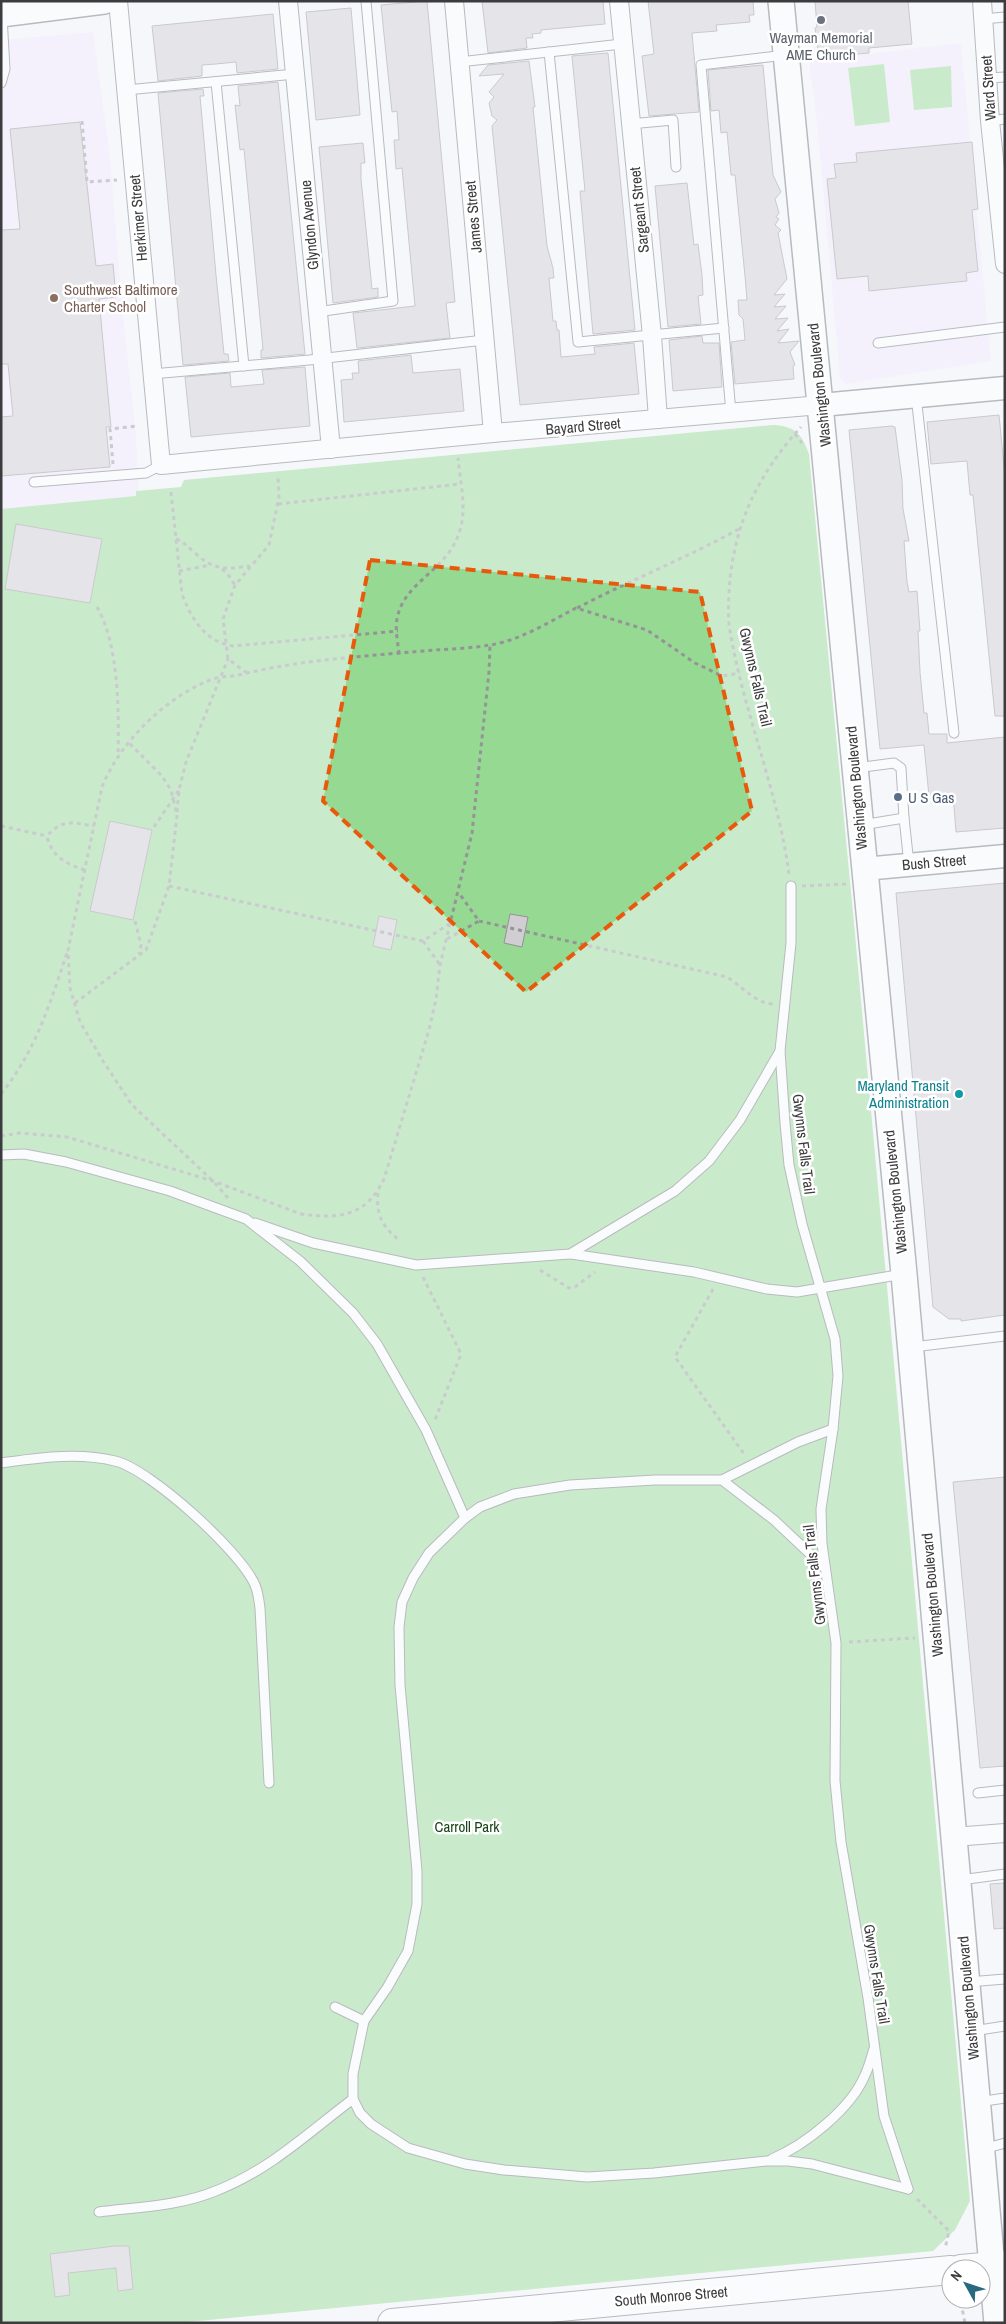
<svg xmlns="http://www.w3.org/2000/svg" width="1006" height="2324" font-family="'Archivo Narrow',sans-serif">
<rect width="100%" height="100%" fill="#f6f7fb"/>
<g fill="#f2e8fd">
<path d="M93 32 110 156 122 305 136 435 139 497 1 511V40Z"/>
<path d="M961 43 991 361 846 384 840 378 817 122 809 61Z"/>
</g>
<g fill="#96d992">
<path d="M884 64 890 122 855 126 848 68Z"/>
<path d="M951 66 952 107 914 110 910 70Z"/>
<path d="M773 425C795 426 802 434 809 454L854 923 970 2201 955 2230 933 2251 177 2323H1V509L136 496V491L181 487 184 480Z"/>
</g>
<g fill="#d0ced2" stroke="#949296">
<path d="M427 1 455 302 446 303 450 338 357 348 353 313 415 306 402 168 396 169 394 140H399L397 111 392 112 381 5Z"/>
<path d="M482 1H603L605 24 541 30V33L532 34 533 38H526L527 48 488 53Z"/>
<path d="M648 1H753L754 15H749L750 22 716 25 717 31 692 33 699 112 649 116 642 56 654 54Z"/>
<path d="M815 1H908L912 44 869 48V53L819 58 815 28 817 27Z"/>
<path d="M351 8 360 115 316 120 306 12Z"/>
<path d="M273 14 278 69 237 73 236 62 216 64 202 65V76L158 81 152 26Z"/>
<path d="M608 53 635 330 593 334 580 191H585L572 56Z"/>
<path d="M529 61 535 107H533L547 246 553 268 554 278H549L553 321H556L557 330H559L561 357 595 354 594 347 634 343 639 394 520 405 492 126 497 120 492 116 489 103 494 97 489 92 504 74 479 76 488 65Z"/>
<path d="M763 65 773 175 781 192 775 199 779 213 776 217 779 219 775 225 781 230 778 233 787 279 774 295 785 294 774 307 786 306 775 319 788 318 777 331 789 329 778 343 799 341 790 352 795 365 793 366 794 379 735 384 731 342 745 340 743 319 739 315 738 300H747L745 276 735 175H731L727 132 721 133 719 110 711 111 708 70Z"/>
<path d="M278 82 305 354 261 358V350H263L261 328 244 149 240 150 235 105 240 106 238 86Z"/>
<path d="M203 89 204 96H200L216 275 224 354H228L229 361 183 365 158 93Z"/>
<path d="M80 122 96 266 113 264 116 297 99 299 111 427H106L110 467 1 476V417L13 416 8 364H1V230L20 229 10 129Z"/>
<path d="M972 142 978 209 972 210 978 271 966 273 967 281 869 291 868 276 837 279 827 179 836 178 834 164 857 162 856 153Z"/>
<path d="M363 143 365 163H361V179L372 289 378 288V297L333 303 319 147Z"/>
<path d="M687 183 694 245 698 244 702 275 703 295 698 296 701 324 668 327 655 186Z"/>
<path d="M702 336 703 343H719L722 387 673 391 669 340Z"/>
<path d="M411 355 413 373 460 369 464 411 344 422 341 380 353 379 352 373H359L358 361Z"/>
<path d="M305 367 310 426 191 437 185 377 230 373 231 387 264 384 262 370Z"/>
<path d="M999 415 1005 477V716H995L973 495H970L967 461 931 464 927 422Z"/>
<path d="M892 426 895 427 902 480 903 509 909 541H904L907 582 909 592 917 591 920 631H918L920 672 924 713H927L929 734H947V743L1005 737V828L956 832 953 794 929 796 924 745 880 749 849 430Z"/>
<path d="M16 524 102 539 90 603 5 589Z"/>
<path d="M110 821 152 830 133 920 90 911Z"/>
<path d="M1005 883V1315L961 1321V1319H949L933 1307 896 893Z"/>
<path d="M510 914 528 917 522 947 504 943Z"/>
<path d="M379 916 397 920 391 950 373 946Z"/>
<path d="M1005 1477V1766L980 1768 953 1482Z"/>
<path d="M1005 1883V1928L994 1929 990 1884Z"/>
<path d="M115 2246H129L133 2289 118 2291 116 2268 68 2273 70 2295 55 2297 50 2254Z"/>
</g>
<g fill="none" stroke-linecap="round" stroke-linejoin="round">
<defs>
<g id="service">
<path d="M983 19 1005 17"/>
<path d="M549 52 578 342 724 328"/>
<path d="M459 62 622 44"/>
<path d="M987 78 1005 77"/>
<path d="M216 82 244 366"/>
<path d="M1 83 5 69 2 16"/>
<path d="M126 90 295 74"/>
<path d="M990 121 1005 119"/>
<path d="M630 124 673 120 676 167"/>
<path d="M317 312 393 301 366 1"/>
<path d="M878 343 1005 327"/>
<path d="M152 374 309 360 484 340"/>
<path d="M916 396 954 733"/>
<path d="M731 413 701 65 786 55"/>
<path d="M34 482 146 473 161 465"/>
<path d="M856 768 894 763 901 768 904 818 862 825"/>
<path d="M904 818 909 864"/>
<path d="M791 886V943L780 1051 785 1123 789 1165 802 1224 835 1339 838 1376 833 1429 821 1509 822 1544 836 1643 835 1781 841 1842 868 1998 884 2116 908 2189"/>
<path d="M1 1155 24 1154 66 1162 170 1191 246 1219 300 1261 353 1313 377 1344 426 1430 465 1518"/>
<path d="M255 1223 313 1243 416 1265 570 1254 675 1191 709 1161 740 1120 780 1051"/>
<path d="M571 1254 694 1272 767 1289 797 1292 903 1274"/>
<path d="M913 1347 1005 1336"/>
<path d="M833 1429 798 1442 722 1480H655L570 1485 514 1494 480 1507 465 1518 429 1553 413 1578 402 1602 399 1627 400 1685 417 1871V1904L408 1951 387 1988 364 2021 353 2074V2099L360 2113 371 2124 408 2148 465 2164 504 2170 587 2177 654 2173 767 2161H788L812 2164 908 2189"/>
<path d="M1 1463C39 1458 77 1452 115 1461 150 1469 241 1552 255 1585 258 1592 259 1600 260 1608L269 1783"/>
<path d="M722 1480 774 1520 825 1568"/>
<path d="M978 1793 1005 1790"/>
<path d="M960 1880 1005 1874"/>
<path d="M968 1982 1005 1979"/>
<path d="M335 2007 364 2021"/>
<path d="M973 2031 1005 2026"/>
<path d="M978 2102 1005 2098"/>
<path d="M983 2149 1005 2143"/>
<path d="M772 2159C805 2145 851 2109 865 2075 869 2067 871 2058 874 2049"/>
<path d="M99 2212C138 2207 181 2206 218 2190 271 2169 309 2132 353 2099"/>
</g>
<g id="minor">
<path d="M118 1 161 465 493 433 821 405"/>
<path d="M288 1 331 449"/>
<path d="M454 1 493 433"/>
<path d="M619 1 652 336 658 419"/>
<path d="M982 1 990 121 1005 264"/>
<path d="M954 1837 1005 1833"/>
</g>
<g id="tertiary">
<path d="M821 405 1005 388"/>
<path d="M864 869 1005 856"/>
</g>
<g id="secondary">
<path d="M781 1 904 1274 997 2323"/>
<path d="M1 14 104 1"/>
</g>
<g id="primary">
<path d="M961 2269 1005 2265"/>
<path d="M392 2323 951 2270"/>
</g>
</defs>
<use href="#service" stroke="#6f7074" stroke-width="11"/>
<use href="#minor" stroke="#6f7074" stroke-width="20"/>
<use href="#tertiary" stroke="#6f7074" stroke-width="25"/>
<use href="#secondary" stroke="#6f7074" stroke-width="28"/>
<use href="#primary" stroke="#6f7074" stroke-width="30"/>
<g stroke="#949497" stroke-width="3" stroke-dasharray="4 4" stroke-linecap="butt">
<path d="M82 121 87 182 117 180"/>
<path d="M795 434 802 443"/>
<path d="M113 464 110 429 137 426"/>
<path d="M171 492 182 594C191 619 206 642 233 646L398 631"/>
<path d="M278 504 460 484"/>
<path d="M176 539C184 542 188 547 195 553 215 571 225 569 250 566"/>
<path d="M222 569 227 573 235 585"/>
<path d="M179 571 210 565"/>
<path d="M97 607C119 645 119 712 118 756"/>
<path d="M577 608C631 580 686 558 739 529"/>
<path d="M399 654C398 643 395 630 397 619 404 580 448 572 460 530 467 508 460 481 458 458"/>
<path d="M247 673 228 659 223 619 235 585 269 545 279 497 278 475"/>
<path d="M177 812 179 790 186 762 228 659"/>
<path d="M1 826 47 836"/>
<path d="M154 827 179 790"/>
<path d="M85 870C66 864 51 856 47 836 63 818 73 823 94 826"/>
<path d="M789 874C778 791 744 714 730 631 727 614 729 595 730 578 737 518 760 472 801 427"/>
<path d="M169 886 423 941 452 922"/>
<path d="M802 886 846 884"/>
<path d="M135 921 141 945 139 954"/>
<path d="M479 921 727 977C742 986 754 1003 773 1004"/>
<path d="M447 939 479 921 459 893"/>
<path d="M423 941 440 965"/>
<path d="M75 1003 146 950 169 886 177 815 171 790 162 776 128 742"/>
<path d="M1 1094C36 1050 49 1006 67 953"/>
<path d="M1 1136 20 1133 67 1137 213 1181 301 1214C338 1219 366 1217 384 1179L429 1030 436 999 440 965 472 833 489 672 490 645"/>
<path d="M378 1193C376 1215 382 1226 399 1240"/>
<path d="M228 1198 213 1181 132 1105 103 1061 80 1022 70 988 68 950 102 787C120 742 165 698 210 680 219 676 232 677 243 674 305 659 370 656 434 650 452 649 472 648 490 645 521 640 549 622 576 608L647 630 695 663 722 676 740 673"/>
<path d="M540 1270 569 1288 575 1287 595 1272"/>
<path d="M423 1277 461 1354 435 1420"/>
<path d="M713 1289 675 1357 744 1454"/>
<path d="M849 1642 915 1638"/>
<path d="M917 2199 949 2231 945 2249"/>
<path d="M952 2299 962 2308 965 2323"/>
</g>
<use href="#service" stroke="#fff" stroke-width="9"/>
<use href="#minor" stroke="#fff" stroke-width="18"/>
<use href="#tertiary" stroke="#fff" stroke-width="22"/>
<use href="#secondary" stroke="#fff" stroke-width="25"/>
<use href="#primary" stroke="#fff" stroke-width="28"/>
</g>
<path d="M0 0H1006V2324H0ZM370 560 700 592 752 811 526 992 323 801Z" fill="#f6f7fb" fill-opacity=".55" fill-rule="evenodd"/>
<path fill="none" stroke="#e8590c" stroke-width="4" stroke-dasharray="10 6" stroke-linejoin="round" d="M370 560 700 592 752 811 526 992 323 801Z"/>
<circle fill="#6b7280" stroke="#fff" stroke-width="2" cx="821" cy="20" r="5"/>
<circle fill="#8d6e63" stroke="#fff" stroke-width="2" cx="54" cy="298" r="5"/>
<circle fill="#5c6f8a" stroke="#fff" stroke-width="2" cx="898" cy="797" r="5"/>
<circle fill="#0f9aa8" stroke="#fff" stroke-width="2" cx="959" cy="1094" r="5"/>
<g text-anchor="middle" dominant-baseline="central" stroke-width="5" stroke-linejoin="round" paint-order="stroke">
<g font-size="15" fill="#5b616d" stroke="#fff">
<text x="821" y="37">Wayman Memorial<tspan x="821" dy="17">AME Church</tspan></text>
</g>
<g font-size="15" fill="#3c3c3e" stroke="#fff">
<text transform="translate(988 88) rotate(-94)">Ward Street</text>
<text transform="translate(639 210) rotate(-96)">Sargeant Street</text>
<text transform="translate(473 217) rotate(-95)">James Street</text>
<text transform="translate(138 218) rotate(-95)">Herkimer Street</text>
<text transform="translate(309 225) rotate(-95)">Glyndon Avenue</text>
<text transform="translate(819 385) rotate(-96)">Washington Boulevard</text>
<text transform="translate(583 426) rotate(-5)">Bayard Street</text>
<text transform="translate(756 677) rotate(77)">Gwynns Falls Trail</text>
<text transform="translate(856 788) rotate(-95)">Washington Boulevard</text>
<text transform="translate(934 862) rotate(-5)">Bush Street</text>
<text transform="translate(804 1144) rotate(83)">Gwynns Falls Trail</text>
<text transform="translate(895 1192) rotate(-96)">Washington Boulevard</text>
<text transform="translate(814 1575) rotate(-97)">Gwynns Falls Trail</text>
<text transform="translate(932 1595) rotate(-95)">Washington Boulevard</text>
<text transform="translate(877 1974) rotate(81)">Gwynns Falls Trail</text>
<text transform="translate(968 1998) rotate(-95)">Washington Boulevard</text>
<text transform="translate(671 2296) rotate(-5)">South Monroe Street</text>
</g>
<g font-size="15" fill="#785e54" stroke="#fff" text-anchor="start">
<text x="64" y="289">Southwest Baltimore<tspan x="64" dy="17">Charter School</tspan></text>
</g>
<g font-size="15" fill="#4e5e75" stroke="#fff" text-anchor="start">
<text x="908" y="797">U S Gas</text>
</g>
<g font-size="15" fill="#0d838f" stroke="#fff" text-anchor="end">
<text x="949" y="1085">Maryland Transit<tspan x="949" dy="17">Administration</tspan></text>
</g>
<g font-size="15" fill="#174416" stroke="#fff">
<text x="467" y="1826">Carroll Park</text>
</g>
</g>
<rect width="1006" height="2324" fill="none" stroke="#3c3c3e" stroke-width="5"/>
<g transform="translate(966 2284) rotate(310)"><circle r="24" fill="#ffffff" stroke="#b1b1b2"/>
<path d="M0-4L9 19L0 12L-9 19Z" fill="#2b697f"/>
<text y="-8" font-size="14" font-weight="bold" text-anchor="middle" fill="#3c3c3e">N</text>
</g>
</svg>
